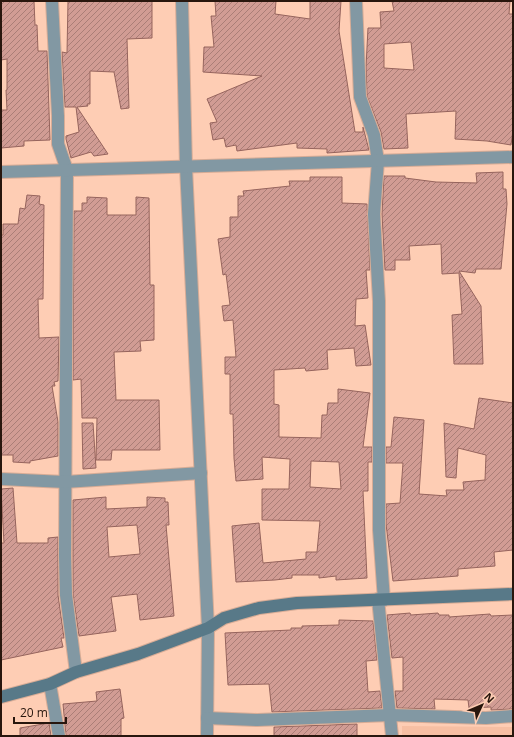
<svg xmlns="http://www.w3.org/2000/svg" width="514" height="737" font-family="'Open Sans',sans-serif">
<defs>
<pattern id="building-hatch" width="6" height="6" patternUnits="userSpaceOnUse"><rect width="6" height="6" fill="#d19c94"/><path d="M-1 1l2-2M0 6l6-6M5 7l2-2" fill="none" stroke="#aa7e77"/></pattern>
</defs>
<rect width="100%" height="100%" fill="#fecdb4"/>
<path fill="#f7bfa3" d="M402 726 513 727V736H402Z"/>
<g fill="url(#building-hatch)" stroke="#96645d" fill-rule="evenodd">
<path d="M1 1H34L35 25H37L38 51H47L50 140 24 141V146L1 148V110H7L6 90H7V59L1 60Z"/>
<path d="M68 1H152V38L127 39 129 108 121 109 114 72 90 71V104H87L88 106 77 107 108 154 94 156 91 152 71 158 66 139V136L79 132 76 107H65L62 52 67 53Z"/>
<path d="M215 1H276L275 14 310 19V1H341L339 31 355 132H363V127L369 150 327 153V149L297 148V143L237 151 236 145 226 147 224 138 213 140 210 123 217 122 207 99 262 76 203 72 204 47H214L211 16H216Z"/>
<path d="M392 1H510L509 14H513V130L511 145 487 141 455 139 456 111 406 114 408 148 384 149 381 132 367 96 366 67 368 28H381L380 12 394 11ZM411 42 414 70 384 68V44Z"/>
<path d="M503 172V189H506L507 204 501 269H476L475 273 459 271 481 306 483 364H454L452 315 462 314 459 273 442 274 441 244 409 246 410 260H395V270H385L382 214 384 176H405V178L436 182 477 183 476 173Z"/>
<path d="M310 177H342V203L367 204 370 270H366L368 298 356 299 355 326 365 325 371 365 356 366 354 348 327 350 328 369 306 371 305 368 274 370V404L279 405V437L321 438 322 415H327L328 403H338V389L370 393 363 447H372V462H368V491H363L367 578 336 580V576L319 578V575H292V578L275 580 236 582 232 526 259 523 263 563 306 559V552H317L320 521 262 520V489H289L290 459 262 457 263 479 236 481 234 458 233 414H230V374H225V357H236L233 320 224 321 222 306 230 305 226 274 223 275 218 239 230 237V217H238V196H244L243 191 290 186 289 181H310ZM311 461 339 462 341 489 310 487Z"/>
<path d="M27 195 40 196 39 204 44 205 43 299H38L39 338 59 337 58 381 54 382 55 386H52L58 422V456L30 461V463L13 462V455H1V235H3V224H18L20 208 25 209Z"/>
<path d="M87 197 107 198V215H136V197L149 198 150 285H154V340L140 341 141 351 114 352 116 400H159L160 450H112L111 460H96L97 418H82L81 379 73 380 74 211H82V203H87Z"/>
<path d="M479 398 513 403V550L494 552 495 566 458 569V576L393 581 386 524V504L400 503 403 463H386V447H391L394 417 424 420 419 494 447 496 446 490H464L463 482 485 480 486 455 458 448 456 478 446 477 444 423 474 429Z"/>
<path d="M82 423H93L96 468 83 469Z"/>
<path d="M13 488 17 543H48V538L58 537V595L64 638H61L63 647 1 660V543H4L1 489Z"/>
<path d="M106 497V509L147 507V497L165 498V502H168L169 525H166L174 616 140 620 137 594 111 597 116 631 79 636 73 594V500ZM137 525 140 554 109 557 107 527Z"/>
<path d="M410 613 411 615 438 613 439 615H449V617L490 614 491 616 513 615V709L491 710V707L469 708 468 700 434 699 435 709 397 708 395 691H403V657L392 658 387 615Z"/>
<path d="M339 620 373 621 377 660 366 661 368 692 380 691 382 708 272 712 269 684 228 685 225 633 291 630V628H302V626L339 625Z"/>
<path d="M120 689 124 718 121 719V736H66L63 704 97 701 96 692Z"/>
<path d="M49 723 51 736H20V728Z"/>
<path d="M357 724V736H274V727Z"/>
</g>
<g fill="none" stroke-linecap="round" stroke-linejoin="round">
<defs>
<g id="street">
<path d="M52 1 58 116V144L67 170 65 556 66 595 76 672"/>
<path d="M182 1 186 167 208 628 207 736"/>
<path d="M356 1 360 97 374 135 378 161 374 214 379 301V530L384 600"/>
<path d="M1 172 513 157"/>
<path d="M1 479 65 482 201 473"/>
<path d="M378 599 392 736"/>
<path d="M50 684 59 736"/>
<path d="M207 718 257 720 391 715 486 718 513 716"/>
</g>
<path id="secondary" d="M1 697 50 684 76 672 138 654 208 628 224 618 259 608 297 603 513 594"/>
</defs>
<use href="#street" stroke="#d7ac96" stroke-width="14"/>
<use href="#secondary" stroke="#d7ac96" stroke-width="14"/>
<use href="#street" stroke="#8298a3" stroke-width="12"/>
<use href="#secondary" stroke="#587988" stroke-width="12"/>
</g>
<rect width="514" height="737" fill="none" stroke="#28160d" stroke-width="4"/>
<g transform="translate(482 705) rotate(46)" stroke="#fecdb4" stroke-width="3" paint-order="stroke">
<path d="M0-3L7 15L0 10L-7 15Z" fill="#28160d"/>
<text y="-6" font-size="11" font-weight="bold" text-anchor="middle" fill="#28160d">N</text>
</g>
<path d="M14 717v6h52v-6" fill="none" stroke="#28160d" stroke-width="2"/>
<text x="20" y="717" font-size="12" fill="#28160d" stroke="#fecdb4" stroke-width="3" paint-order="stroke">20 m</text>
</svg>
